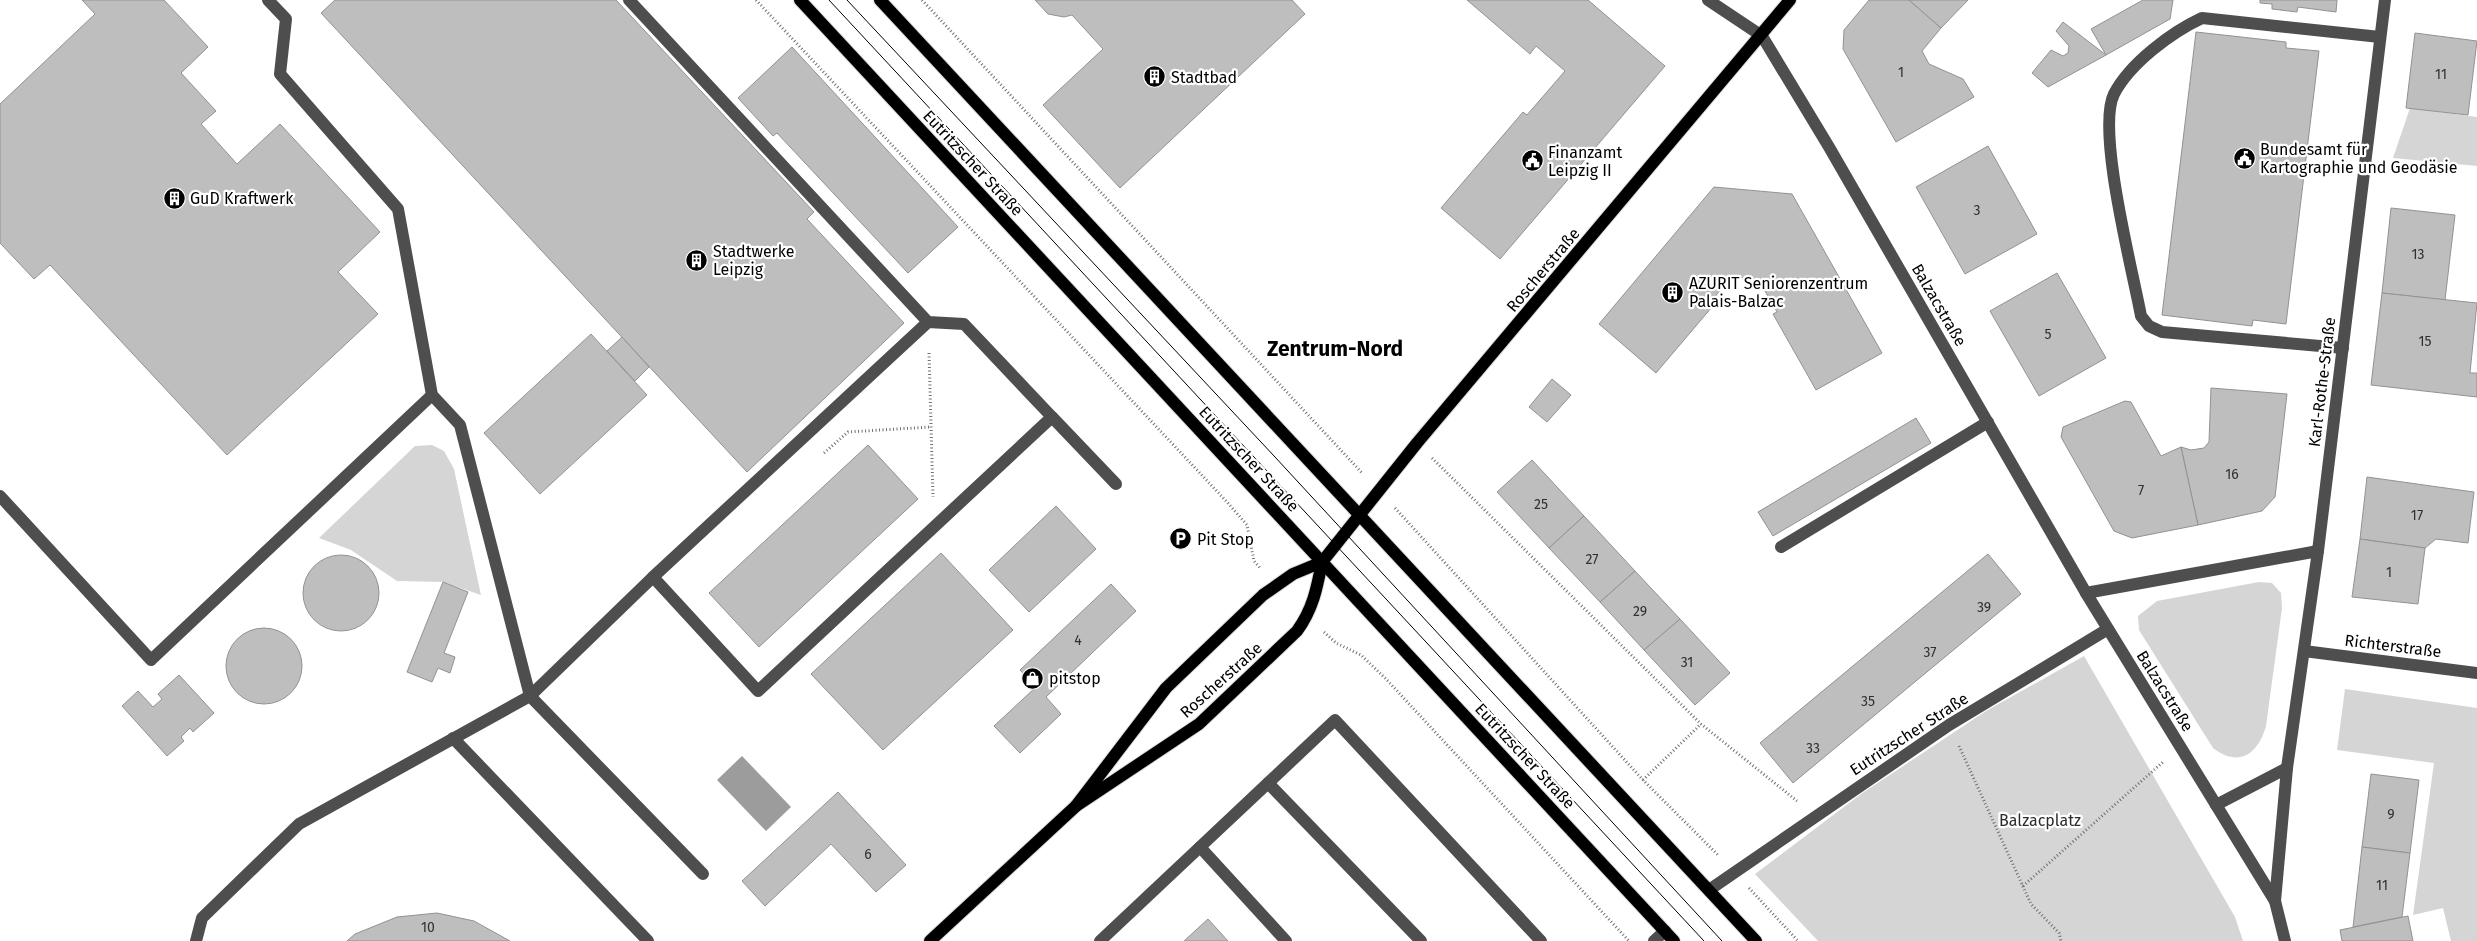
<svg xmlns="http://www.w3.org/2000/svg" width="2477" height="941" font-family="'Fira Sans',sans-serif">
<rect width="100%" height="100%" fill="#fff"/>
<g fill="#d5d5d5">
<path d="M2410 108 2477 117V166L2393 158Z"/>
<path d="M432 445 444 451 454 469 481 595 443 582 397 581 351 550 319 538 415 446Z"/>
<path d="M2259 582 2272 583 2281 593 2282 608 2266 726C2258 754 2239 768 2213 748L2139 630 2138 616 2157 601Z"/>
<path d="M2084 656 2235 917 2243 941H1818L1755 874 1861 794 1986 711Z"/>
<path d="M2345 689 2477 708V941H2451L2443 908 2413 915 2434 763 2337 750Z"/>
</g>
<path fill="#9c9c9c" d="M742 756 791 807 766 831 717 780Z"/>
<g fill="#bebebe" stroke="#929292">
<path d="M82 0H164L208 47 181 73 216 111 201 124 237 164 280 124 380 232 338 272 378 314 227 455 50 265 34 279 0 243V104L95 14Z"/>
<path d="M335 0H616L814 212 807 219 904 323 747 472 321 13Z"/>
<path d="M1035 0H1292L1305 14 1120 188 1043 105 1103 49 1072 15 1064 17 1048 14Z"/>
<path d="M1467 0H1588L1665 66 1500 259 1441 208 1523 112 1527 115 1565 71 1536 46 1530 54Z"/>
<path d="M1869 0H1909L1941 28 1922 51 1929 64 1963 79 1974 97 1896 142 1843 49 1844 30Z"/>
<path d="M1909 0H1968L1941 28Z"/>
<path d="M2143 0H2173L2170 19 2106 55 2091 29Z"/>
<path d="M2260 0H2337L2336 12 2298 7 2297 12 2272 9V4L2260 3Z"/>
<path d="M2063 22 2106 55 2048 87 2032 73 2051 50 2063 56 2068 53 2069 46 2056 31Z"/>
<path d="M2196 32 2286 42V48L2319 51 2286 324 2253 320 2252 326 2162 315Z"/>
<path d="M2415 33 2477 41 2468 115 2406 108Z"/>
<path d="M792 47 958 227 908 273 777 133 773 136 738 98Z"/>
<path d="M1988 146 2037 234 1965 274 1916 187Z"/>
<path d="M1714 187 1792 194 1882 353 1816 390 1773 314 1777 312 1758 279 1731 277 1709 304 1712 307 1656 373 1599 324Z"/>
<path d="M2391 208 2455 215 2445 300 2382 293Z"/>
<path d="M2057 273 2106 358 2039 396 1990 311Z"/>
<path d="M2382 293 2477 303 2470 373H2477V397L2371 385Z"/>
<path d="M591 334 647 395 540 494 484 433Z"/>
<path d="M622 337 649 367 635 381 607 351Z"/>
<path d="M1552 379 1571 395 1547 422 1529 407Z"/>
<path d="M2211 388 2287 394 2275 497 2262 511 2198 525 2181 447 2191 450 2204 448 2209 442Z"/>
<path d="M2125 401 2131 402 2161 456 2181 447 2198 525 2132 538 2114 531 2061 437 2063 427Z"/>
<path d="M1916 418 1931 443 1773 536 1758 512Z"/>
<path d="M868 445 918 499 759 647 709 593Z"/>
<path d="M1532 460 1584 516 1549 548 1497 492Z"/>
<path d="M2367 477 2474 492 2468 543 2436 539 2425 548 2360 539Z"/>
<path d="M1056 506 1096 549 1029 612 989 570Z"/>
<path d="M1584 516 1635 571 1600 602 1549 548Z"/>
<path d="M2360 539 2425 548 2418 604 2352 597Z"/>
<path d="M941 553 1013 630 883 750 811 674Z"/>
<path d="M1988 554 2021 594 1793 783 1760 743Z"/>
<circle cx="341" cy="593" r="38"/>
<path d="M1635 571 1680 619 1644 650 1600 602Z"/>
<path d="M443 582 468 592 444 653 455 657 450 673 438 668 432 682 407 672Z"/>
<path d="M1111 584 1136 611 1046 697 1061 714 1020 753 994 726 1036 687 1020 670Z"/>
<path d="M1680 619 1730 673 1695 705 1644 650Z"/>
<circle cx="264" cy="666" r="38"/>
<path d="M179 675 214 713 193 732 190 728 181 737 184 741 167 756 122 706 138 691 153 707 162 699 158 694Z"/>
<path d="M2371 774 2419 780 2410 853 2362 847Z"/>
<path d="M838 792 906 865 876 892 831 844 765 906 742 881Z"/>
<path d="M2362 847 2410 853 2402 917 2353 927Z"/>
<path d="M437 913 474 921 510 941H347L355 934 397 917Z"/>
<path d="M2408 916 2413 941H2342L2340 930Z"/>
<path d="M1208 919 1228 941H1184Z"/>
</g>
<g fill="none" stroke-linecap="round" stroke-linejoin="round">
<defs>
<g id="major">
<path d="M800 0 1674 941"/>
<path d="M880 0 1756 941"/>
<path d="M1076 806 1166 688 1263 595 1293 574 1322 562 1417 443 1790 0"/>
<path d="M930 941 1076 806 1199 724 1297 631C1313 609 1317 588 1322 562"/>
</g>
</defs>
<use href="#major" stroke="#dbdbdb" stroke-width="14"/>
<g stroke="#707070" stroke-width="3" stroke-dasharray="1 2.5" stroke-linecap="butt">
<path d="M756 0 1227 502 1247 525 1254 561 1261 569"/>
<path d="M922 0 1363 474"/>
<path d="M929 353 933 497"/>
<path d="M824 453 848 432 930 427"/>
<path d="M1432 458 1701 724 1797 801"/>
<path d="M1395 508 1643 780 1719 856"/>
<path d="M1324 632 1336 643 1361 655 1386 679 1629 941"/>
<path d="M1959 746 2031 904 2059 933 2061 941"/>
<path d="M1643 780 1701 724"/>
<path d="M2023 886 2163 762"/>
<path d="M1749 888 1798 941"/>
</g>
<g stroke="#4e4e4e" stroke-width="12">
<path d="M268 0 286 19 280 74 398 209 432 395 460 425 530 696 703 874"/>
<path d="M629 0 928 322 964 324 1052 417 758 691 653 577 928 322"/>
<path d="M1708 0 1762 36 1829 147 2086 593 2275 901 2285 941"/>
<path d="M2343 348 2162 332 2149 326 2141 316C2133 272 2096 130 2114 94 2130 63 2172 32 2202 18L2380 37"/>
<path d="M1052 417 1116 484"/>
<path d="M0 496 151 660 432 395"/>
<path d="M1781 547 1988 422"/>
<path d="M2086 593 2318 551"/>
<path d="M2304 651 2477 673"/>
<path d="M453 738 648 941"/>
<path d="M1268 783 1421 941"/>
<path d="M2216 805 2287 768"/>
<path d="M1200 847 1335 720 1541 941"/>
<path d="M1709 890 1949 725 2108 629"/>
<path d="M2275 901 2287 768 2318 551 2385 0"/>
<path d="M196 941 202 918 299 824 530 696 653 577"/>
<path d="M1100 941 1200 847 1286 941"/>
<path d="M1654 941 1665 931"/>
</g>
<use href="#major" stroke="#000" stroke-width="12"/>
<g stroke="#000" stroke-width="1">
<path d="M829 0 1704 941"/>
<path d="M847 0 1275 457 1722 941"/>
</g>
</g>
<defs>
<symbol id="building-disc" viewBox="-11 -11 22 22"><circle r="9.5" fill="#000" stroke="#fff"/><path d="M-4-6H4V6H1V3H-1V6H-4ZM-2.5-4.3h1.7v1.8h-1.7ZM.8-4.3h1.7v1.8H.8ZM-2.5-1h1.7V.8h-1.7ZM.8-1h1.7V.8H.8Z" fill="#fff"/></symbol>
<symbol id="civic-disc" viewBox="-11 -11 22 22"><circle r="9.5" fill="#000" stroke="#fff"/><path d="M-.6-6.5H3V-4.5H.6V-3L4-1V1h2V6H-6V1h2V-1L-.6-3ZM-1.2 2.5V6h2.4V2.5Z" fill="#fff"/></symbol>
<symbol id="parking-disc" viewBox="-11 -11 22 22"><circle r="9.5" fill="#000" stroke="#fff"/><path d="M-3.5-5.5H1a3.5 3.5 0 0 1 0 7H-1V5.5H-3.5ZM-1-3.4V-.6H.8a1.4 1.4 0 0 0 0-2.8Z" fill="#fff"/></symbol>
<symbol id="shop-disc" viewBox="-11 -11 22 22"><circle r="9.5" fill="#000" stroke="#fff"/><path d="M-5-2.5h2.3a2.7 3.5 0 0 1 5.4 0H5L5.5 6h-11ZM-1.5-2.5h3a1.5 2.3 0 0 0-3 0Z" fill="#fff"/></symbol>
</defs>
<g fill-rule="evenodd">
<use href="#building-disc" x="1142" y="64" width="25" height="25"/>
<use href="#civic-disc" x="2232" y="146" width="25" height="25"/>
<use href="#civic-disc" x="1520" y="148" width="25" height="25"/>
<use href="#building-disc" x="162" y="186" width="25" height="25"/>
<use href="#building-disc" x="684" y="248" width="25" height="25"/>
<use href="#building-disc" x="1660" y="280" width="25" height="25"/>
<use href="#parking-disc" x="1168" y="526" width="25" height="25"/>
<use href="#shop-disc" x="1020" y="666" width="25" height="25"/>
</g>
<g text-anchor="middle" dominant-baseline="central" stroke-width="4.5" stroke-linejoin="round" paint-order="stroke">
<g font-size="14" fill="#303030">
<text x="1901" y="72">1</text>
<text x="2441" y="74">11</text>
<text x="1977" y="210">3</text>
<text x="2418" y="254">13</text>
<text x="2048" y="334">5</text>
<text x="2425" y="341">15</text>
<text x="2232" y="474">16</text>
<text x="2141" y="490">7</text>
<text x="1541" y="504">25</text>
<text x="2417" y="515">17</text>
<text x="1592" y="559">27</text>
<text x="2389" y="572">1</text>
<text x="1984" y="607">39</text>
<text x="1640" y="611">29</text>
<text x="1078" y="640">4</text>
<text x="1930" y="652">37</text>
<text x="1687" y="662">31</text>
<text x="1868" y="701">35</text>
<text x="1813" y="748">33</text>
<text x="2391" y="814">9</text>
<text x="868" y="854">6</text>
<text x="2382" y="885">11</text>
<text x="428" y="927">10</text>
</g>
<g font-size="16" fill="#000" stroke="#fff" text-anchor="start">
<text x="1171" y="77">Stadtbad</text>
<text x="2260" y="149">Bundesamt für<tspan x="2260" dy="18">Kartographie und Geodäsie</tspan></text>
<text x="1548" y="152">Finanzamt<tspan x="1548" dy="18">Leipzig II</tspan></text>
<text x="190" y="198">GuD Kraftwerk</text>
<text x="713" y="251">Stadtwerke<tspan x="713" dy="18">Leipzig</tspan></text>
<text x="1689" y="283">AZURIT Seniorenzentrum<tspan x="1689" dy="18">Palais-Balzac</tspan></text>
<text x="1197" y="539">Pit Stop</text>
<text x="1049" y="678">pitstop</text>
</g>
<g font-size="16" fill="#000" stroke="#fff">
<text transform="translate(973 163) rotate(47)">Eutritzscher Straße</text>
<text transform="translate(1543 270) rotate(-50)">Roscherstraße</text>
<text transform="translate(1939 305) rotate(60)">Balzacstraße</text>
<text transform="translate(2322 382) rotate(-83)">Karl-Rothe-Straße</text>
<text transform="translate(1249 459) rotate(47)">Eutritzscher Straße</text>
<text transform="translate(2393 646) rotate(7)">Richterstraße</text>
<text transform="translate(1221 680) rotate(-42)">Roscherstraße</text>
<text transform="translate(2165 691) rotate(58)">Balzacstraße</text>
<text transform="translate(1909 734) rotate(-33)">Eutritzscher Straße</text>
<text transform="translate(1525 756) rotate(47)">Eutritzscher Straße</text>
</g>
<g font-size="16" fill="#2c2c2c" stroke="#fff">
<text x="2040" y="820">Balzacplatz</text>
</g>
<g font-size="21" font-weight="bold" fill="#000" stroke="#fff">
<text x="1335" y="349">Zentrum-Nord</text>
</g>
</g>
</svg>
